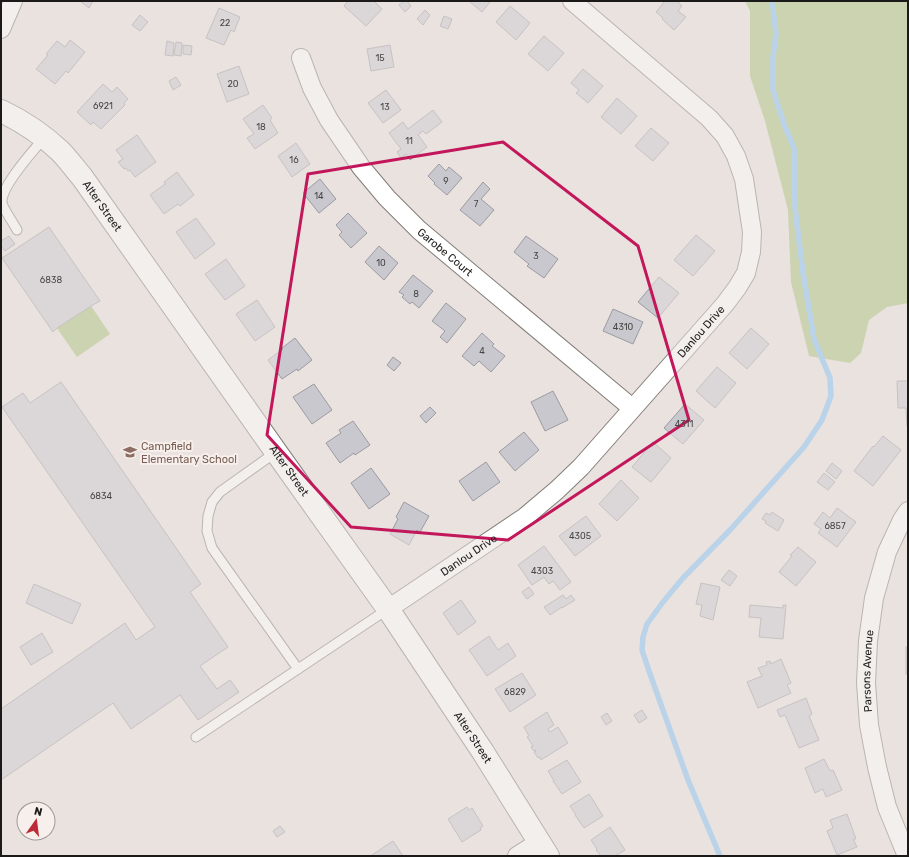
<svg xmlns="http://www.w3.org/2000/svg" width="909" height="857" font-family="Rubik,sans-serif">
<rect width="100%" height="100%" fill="#eae2de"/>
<g fill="#a9c079">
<path d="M745 1H908V303L887 307 869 320 861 353 850 363 809 356 791 282 788 210 765 121 750 76V11Z"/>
<path d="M91 306 110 334 77 357 57 328Z"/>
</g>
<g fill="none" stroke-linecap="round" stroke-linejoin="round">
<path stroke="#80c0f7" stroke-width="5.5" d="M720 856 688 780 649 671 642 650 643 637 647 624 663 602 683 578 731 529 804 447 822 420 831 396 830 378 814 339 803 273 795 208 794 148 785 127 773 90V57L776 34 772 1"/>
</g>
<g fill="#c9c8cf" stroke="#9c9ba2">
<path d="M80 1H93L89 8Z"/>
<path d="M348 1H374L382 9 366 26 344 6Z"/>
<path d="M404 1H407L411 6 405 12 399 5Z"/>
<path d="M469 1H491L482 12Z"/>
<path d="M665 1H677L682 6 678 11 686 17 674 30 662 19 663 18 656 12Z"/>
<path d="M510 6 530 23 516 40 496 22Z"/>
<path d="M219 8 240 17 234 32 231 30 224 45 206 38Z"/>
<path d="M425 10 430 15 423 25 417 19Z"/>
<path d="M140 15 148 22 140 31 132 25Z"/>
<path d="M444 16 452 19 448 29 440 26Z"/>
<path d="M544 36 564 53 548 71 528 54Z"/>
<path d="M70 40 85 52 68 73 66 71 55 84 36 69 48 55 46 54 57 41 65 47Z"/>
<path d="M167 41 174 43 173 56 165 55Z"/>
<path d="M176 42 182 43 181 56 174 55Z"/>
<path d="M183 45 192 46 191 55 183 54Z"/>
<path d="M390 45 394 67 371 71 367 49Z"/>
<path d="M239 66 249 94 227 102 217 74Z"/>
<path d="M583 69 603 86 588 103 576 93 579 90 571 83Z"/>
<path d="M176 77 181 85 173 90 169 81Z"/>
<path d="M103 84 112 92 117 87 128 99 124 103 125 105 101 129 93 122 91 125 77 112Z"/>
<path d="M386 90 401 110 383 123 368 103Z"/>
<path d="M617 98 637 116 621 134 601 117Z"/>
<path d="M263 105 272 118 270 120 278 133 255 149 247 138 254 134 243 119Z"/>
<path d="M433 110 442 122 426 134 423 131 418 135 427 147 410 160 406 154 401 158 397 152 401 149 389 133 403 122 408 129Z"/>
<path d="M651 128 669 143 653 161 635 146Z"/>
<path d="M137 135 156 162 135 177 130 170 128 171 126 168 124 169 118 162 123 159 116 150Z"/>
<path d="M296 143 310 164 292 177 278 156Z"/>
<path d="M439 164 446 171 449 167 462 178 447 195 434 184 435 183 428 176Z"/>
<path d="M177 172 194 195 180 206 178 204 164 214 150 195 165 184 164 182Z"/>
<path d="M320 179 336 199 319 213 303 193Z"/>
<path d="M483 182 490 189 481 199 494 210 480 226 460 210Z"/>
<path d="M348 213 367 233 351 248 339 235 342 232 336 225Z"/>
<path d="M196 218 215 244 195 259 176 232Z"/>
<path d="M49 227 100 301 91 306 57 328 53 332 2 258Z"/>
<path d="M696 235 715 251 693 276 674 260Z"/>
<path d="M9 236 15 244 5 251 1 246V241Z"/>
<path d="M526 236 558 259 544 278 527 266 529 264 514 252Z"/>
<path d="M379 246 398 263 384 280 365 262Z"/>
<path d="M226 259 245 286 225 300 205 274Z"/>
<path d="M413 275 433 291 419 308 412 302 410 304 402 297 404 295 399 292Z"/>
<path d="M659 277 679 293 658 318 638 302Z"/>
<path d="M257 300 275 327 255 341 236 314Z"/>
<path d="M446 303 466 319 447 343 440 337 445 331 432 321Z"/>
<path d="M613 309 643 322 633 344 603 331Z"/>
<path d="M751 328 769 344 747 369 729 353Z"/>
<path d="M482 333 494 344 492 346 505 356 491 372 479 361 474 366 462 356Z"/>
<path d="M295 338 312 360 298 371 297 369 282 379 268 360 283 349 282 348Z"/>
<path d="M393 357 401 363 394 371 387 365Z"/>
<path d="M717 367 736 383 715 408 696 391Z"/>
<path d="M897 381H908V426H907L906 408H898Z"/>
<path d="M61 382 201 584 190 592 228 647 200 666 217 689 230 680 239 692 198 720 180 695 131 729 113 703 1 780V709L125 623 136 640 155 627 2 407 23 393 30 403Z"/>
<path d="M314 384 332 410 312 424 293 397Z"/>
<path d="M553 391 568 420 545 431 531 402Z"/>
<path d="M685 404 704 420 683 444 664 428Z"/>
<path d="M430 407 436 413 426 423 420 416Z"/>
<path d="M353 421 370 445 355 455 354 453 340 463 326 443 341 433 339 430Z"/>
<path d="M524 432 539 450 515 471 499 452Z"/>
<path d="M883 436 901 450 873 486 854 471 873 446 874 447Z"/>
<path d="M653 442 671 458 651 482 632 467Z"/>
<path d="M486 462 500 482 473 501 459 481Z"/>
<path d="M832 463 842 471 836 479 826 471Z"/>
<path d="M371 468 390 494 369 509 351 483Z"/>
<path d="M824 473 835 482 828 490 817 482Z"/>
<path d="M621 480 639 498 617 521 599 504Z"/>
<path d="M404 502 429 516 420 532 417 530 409 545 390 534 398 519 396 517Z"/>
<path d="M837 508 856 522 837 547 818 533 821 529 814 524 823 512 830 518Z"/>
<path d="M772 512 784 520 778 531 765 523 766 521 762 519 766 513 770 515Z"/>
<path d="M586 516 601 536 575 556 559 536Z"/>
<path d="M544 546 571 582 560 590 553 581 549 584 544 577 532 585 518 565Z"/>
<path d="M798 547 816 562 796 586 779 572 792 556 790 555Z"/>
<path d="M729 570 737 576 730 586 721 580Z"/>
<path d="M701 583 720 587 713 620 700 616 702 605 696 604Z"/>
<path d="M34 584 81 604 72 624 26 603Z"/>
<path d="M529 587 534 594 527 599 522 592Z"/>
<path d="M563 595 566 599 571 595 575 600 562 608V607L550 615 544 607Z"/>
<path d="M461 600 476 622 458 635 443 613Z"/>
<path d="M750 605 783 608V605H786L783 639 759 637 761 618 749 617Z"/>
<path d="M42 633 53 652 31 665 20 647Z"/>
<path d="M489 636 498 650 508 643 516 656 487 676 469 650Z"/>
<rect x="906" y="647" width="2" height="27"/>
<path d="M781 659 791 683 787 685 791 693 758 708 747 682 762 676 758 668 767 665 766 662 770 661 771 664Z"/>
<path d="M522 673 536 695 510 712 495 689Z"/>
<path d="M806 698 812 714 809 716 819 740 799 748 785 715 780 717 777 710Z"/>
<path d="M642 710 647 718 639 723 634 715Z"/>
<path d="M547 712 554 725 548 729 550 732 558 727 568 743 541 760 540 757 538 758 534 752 536 751 535 750 534 751 531 747 533 746 527 737 529 736 524 727Z"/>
<path d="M607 713 612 721 606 725 601 717Z"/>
<path d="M824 759 830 771 833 770 842 790 826 797 823 789 815 793 805 768Z"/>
<path d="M567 760 581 782 562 794 553 781H554L548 771Z"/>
<path d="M589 794 603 816 584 828 575 815H576L570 806Z"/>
<path d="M467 807 469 810 472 808 483 826 480 828 481 830 462 842 448 819Z"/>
<path d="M847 814 856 839H853L857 847 837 855 827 831 833 828 830 820Z"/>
<path d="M280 826 285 832 277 837 273 831Z"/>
<path d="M610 827 625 850 615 856H601L596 850 597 849 591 840Z"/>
<path d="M393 841 403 856H373L372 855Z"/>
</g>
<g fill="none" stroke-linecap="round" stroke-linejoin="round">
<defs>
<g id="service">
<path d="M17 230C14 224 2 207 2 202 1 186 33 151 44 138"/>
<path d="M276 452 220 492 212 502 208 516 207 531 212 548 298 669 388 609"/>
<path d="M196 737 298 669"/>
</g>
<g id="minor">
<path d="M1 29 13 1"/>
<path id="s1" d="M301 58 312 88 329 120 361 167 387 198 419 230 632 408"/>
<path id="s2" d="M388 609 525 517 557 490 581 467 725 304 737 288 746 273 751 252 752 232 744 179 736 156 725 136 709 118 572 1"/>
<path d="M517 856 539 842"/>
<path id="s3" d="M907 856 887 807 877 767 869 725 866 683 868 641 874 598 887 552 902 520 908 511"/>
</g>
<g id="tertiary">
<path id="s4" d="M1 111C22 121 43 135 60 151 68 159 75 169 82 177L276 452 388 609 483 752 548 856"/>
</g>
</defs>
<use href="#service" stroke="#837d79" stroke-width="11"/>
<use href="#minor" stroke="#837d79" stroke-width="20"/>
<use href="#tertiary" stroke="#837d79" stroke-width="24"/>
<use href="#service" stroke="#fff" stroke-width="9"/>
<use href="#minor" stroke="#fff" stroke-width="18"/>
<use href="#tertiary" stroke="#fff" stroke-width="22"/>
</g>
<path d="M0 0H909V857H0ZM503 142 638 246 689 420 508 540 351 527 267 435 308 174Z" fill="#eae2de" fill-opacity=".55" fill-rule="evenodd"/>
<path fill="none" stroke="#c2185b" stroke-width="3" stroke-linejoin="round" d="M503 142 638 246 689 420 508 540 351 527 267 435 308 174Z"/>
<defs>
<symbol id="school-bare" viewBox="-9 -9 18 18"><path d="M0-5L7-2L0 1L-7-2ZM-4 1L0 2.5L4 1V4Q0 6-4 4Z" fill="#8d6e63" stroke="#f7efeb" stroke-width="2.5" paint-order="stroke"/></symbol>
</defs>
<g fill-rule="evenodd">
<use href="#school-bare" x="120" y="442" width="20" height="20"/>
</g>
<g text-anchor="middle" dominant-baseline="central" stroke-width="4" stroke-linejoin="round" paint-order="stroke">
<g font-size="9" fill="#474646">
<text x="225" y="23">22</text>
<text x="380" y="58">15</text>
<text x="233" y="84">20</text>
<text x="103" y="106">6921</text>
<text x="385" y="107">13</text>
<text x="261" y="127">18</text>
<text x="409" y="141">11</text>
<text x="294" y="160">16</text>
<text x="446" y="181">9</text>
<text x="319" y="196">14</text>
<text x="476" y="204">7</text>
<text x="536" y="256">3</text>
<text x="381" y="263">10</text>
<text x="51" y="280">6838</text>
<text x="416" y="294">8</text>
<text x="623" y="327">4310</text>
<text x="482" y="351">4</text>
<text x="684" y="424">4311</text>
<text x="101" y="496">6834</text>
<text x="835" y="526">6857</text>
<text x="580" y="536">4305</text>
<text x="542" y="571">4303</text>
<text x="515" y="692">6829</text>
</g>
<g font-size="11" fill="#1c1a18" stroke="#f7efeb">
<text stroke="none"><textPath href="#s4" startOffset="141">Alter Street</textPath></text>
<text stroke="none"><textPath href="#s1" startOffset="245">Garobe Court</textPath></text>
<text stroke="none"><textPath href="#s2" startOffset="421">Danlou Drive</textPath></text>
<text stroke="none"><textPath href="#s4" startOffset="465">Alter Street</textPath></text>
<text stroke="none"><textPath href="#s2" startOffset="97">Danlou Drive</textPath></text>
<text stroke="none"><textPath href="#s3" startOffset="191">Parsons Avenue</textPath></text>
<text stroke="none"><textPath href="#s4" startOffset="789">Alter Street</textPath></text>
</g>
<g font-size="11" fill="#785e54" stroke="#f7efeb" text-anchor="start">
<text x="141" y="446">Campfield<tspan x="141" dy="13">Elementary School</tspan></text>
</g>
</g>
<rect width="909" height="857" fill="none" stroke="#1c1a18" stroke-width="4"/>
<g transform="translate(36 821) rotate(14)"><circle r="19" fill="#f7efeb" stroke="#9f9a97"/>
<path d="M0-3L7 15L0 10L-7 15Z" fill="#bc2b37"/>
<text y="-6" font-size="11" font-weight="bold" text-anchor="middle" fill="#1c1a18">N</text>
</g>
</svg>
